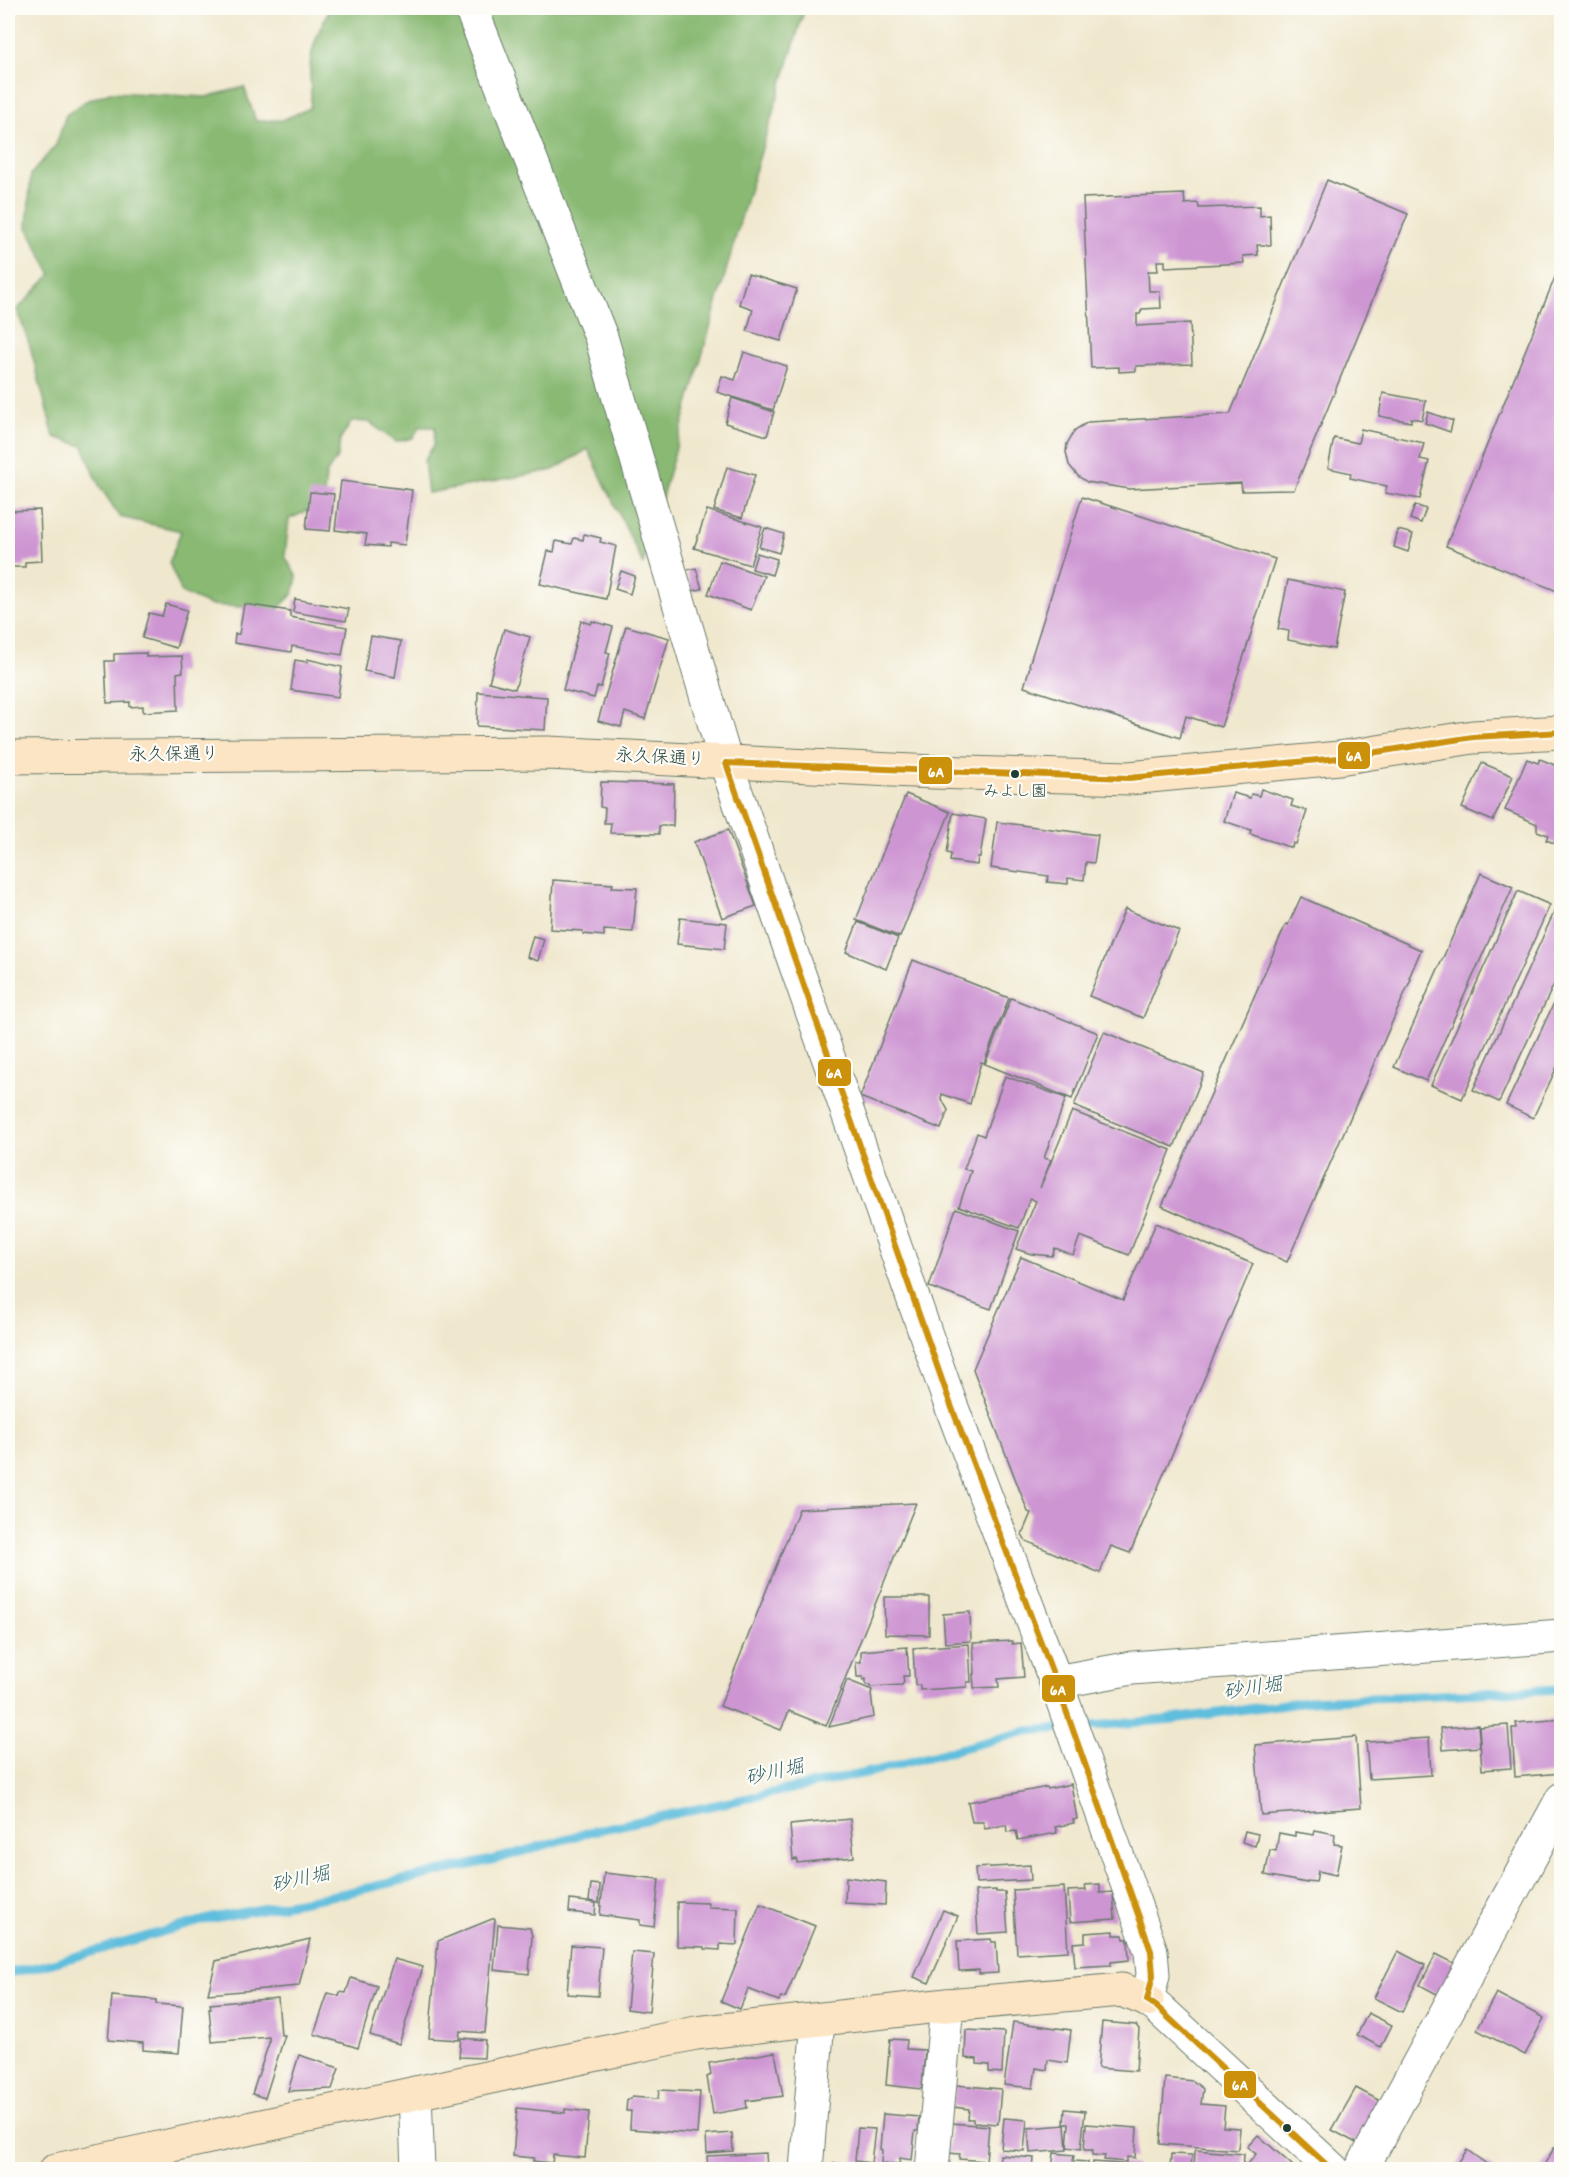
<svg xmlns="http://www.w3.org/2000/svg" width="1569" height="2177" font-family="Dekko,'Klee One',sans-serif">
<rect width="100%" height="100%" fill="#fdfcf7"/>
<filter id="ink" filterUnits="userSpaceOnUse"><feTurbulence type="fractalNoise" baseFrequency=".0167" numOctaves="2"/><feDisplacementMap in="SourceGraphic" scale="12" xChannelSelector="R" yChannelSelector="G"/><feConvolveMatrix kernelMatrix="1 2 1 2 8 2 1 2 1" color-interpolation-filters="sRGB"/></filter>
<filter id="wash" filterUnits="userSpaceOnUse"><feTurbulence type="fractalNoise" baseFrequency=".008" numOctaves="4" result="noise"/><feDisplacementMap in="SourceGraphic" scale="24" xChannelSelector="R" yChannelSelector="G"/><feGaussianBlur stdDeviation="1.35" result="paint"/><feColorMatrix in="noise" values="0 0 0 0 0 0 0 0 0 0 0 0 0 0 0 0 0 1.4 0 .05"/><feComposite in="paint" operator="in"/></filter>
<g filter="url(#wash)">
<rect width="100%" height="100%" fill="#f0e8ce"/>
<path fill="#89b973" stroke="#547b54" stroke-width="1.5" d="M331 8H805L745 204 643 564 588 449 553 470 428 493 424 461 434 445 435 427H419L413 438 396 442 369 422 352 421 340 440 338 456 326 474 324 496 316 507 289 519 285 556 297 577 293 594 272 614 243 607 209 605 182 593 169 563 181 531 120 517 99 485 83 446 54 437 30 346 17 310 51 274 27 227 31 174 56 145 66 115 86 101 110 92 206 97 244 87 256 121 282 120 310 108C313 92 309 81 310 66 312 44 320 26 331 8Z"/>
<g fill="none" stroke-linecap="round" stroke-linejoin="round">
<g stroke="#5ebddd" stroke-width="9">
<path d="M1079 1727 1165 1720 1308 1701 1562 1689"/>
<path d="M8 1973 42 1966 208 1919 341 1894 500 1858 593 1831 875 1771 1027 1731 1065 1728"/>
</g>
</g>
<g id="blocks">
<g fill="#ce95d3">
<path d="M1327 180 1408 214 1294 490 1242 491 1241 483 1129 489 1087 482 1078 476 1069 465 1066 452 1067 444 1075 430 1088 422 1230 414Z"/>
<path d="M1184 194 1185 204 1198 203 1199 208 1260 206V216L1270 215 1271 245H1257L1258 255 1243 256 1244 263 1165 267V261H1157L1158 271H1148L1149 291H1160L1161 308 1142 309 1140 314H1137V326L1190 323 1192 364 1136 366V371L1119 372V367L1091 368 1083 198Z"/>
<path d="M1562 260V593L1446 546Z"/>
<path d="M748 274 797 289 781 341 747 331 753 309 739 304Z"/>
<path d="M744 352 787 366 773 410 717 392 722 376 735 380Z"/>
<path d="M1383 393 1426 401 1422 420 1411 418V422L1379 416Z"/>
<path d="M732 398 774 412 767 436 725 423Z"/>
<path d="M1428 412 1453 421 1450 432 1425 423Z"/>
<path d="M1361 429 1424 443 1420 459 1429 461 1420 499 1385 493 1387 486 1350 478 1351 473 1328 468 1334 438 1358 443Z"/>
<path d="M727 467 755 475 742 518 714 510Z"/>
<path d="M341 481 412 490 405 545 388 543V547L365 545 367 534 335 530Z"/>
<path d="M310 492 334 494 330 531 306 529Z"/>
<path d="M1082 497 1275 559 1221 727 1186 716 1180 738 1024 687 1030 666 1029 665Z"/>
<path d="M1415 505 1426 509 1421 523 1410 519Z"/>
<path d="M40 510 42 561 25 562V567H8V511Z"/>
<path d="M707 510 762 527 750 565 694 548Z"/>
<path d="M765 528 784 534 779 553 759 547Z"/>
<path d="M1398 530 1413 534 1408 552 1394 547Z"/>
<path d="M584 534 601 538 600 542 616 546 606 599 540 584 548 551 554 552 556 541 572 544 574 538 583 540Z"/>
<path d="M757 553 777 559 772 575 752 569Z"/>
<path d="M720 561 764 576 751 610 708 594Z"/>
<path d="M696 568 702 589 692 591 686 570Z"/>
<path d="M621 571 635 576 630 594 615 589Z"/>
<path d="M1288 580 1345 592 1334 649 1288 640 1289 631 1278 629Z"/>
<path d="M295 599 349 609 346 621 293 612Z"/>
<path d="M166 604 187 610 176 648 142 638 149 613 162 616Z"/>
<path d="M244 604 290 611V617L347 627 342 655 292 646 291 652 234 643 235 634H239Z"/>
<path d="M581 621 591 624 592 621 613 627 606 652 610 653 601 687H597L594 698 563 690Z"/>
<path d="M626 626 669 638 645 719 625 712 621 727 598 721Z"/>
<path d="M504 629 530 637 515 689 489 682Z"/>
<path d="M371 636 401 641 395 677 364 671Z"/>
<path d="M146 653V657L182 656 183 672 177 673 178 710 143 712V706L130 707V702L107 703 105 661H114V654Z"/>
<path d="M307 659 342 667 338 697 291 690 295 660 307 662Z"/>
<path d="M478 692 547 697 545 730 477 726Z"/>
<path d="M1527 759 1538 763 1540 759 1562 768 1560 779 1562 780V846L1546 840 1548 835 1537 831V824L1505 810Z"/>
<path d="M1482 763 1513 776 1493 821 1462 808Z"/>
<path d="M601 782 674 784 673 826H659V834L610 833 611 823H604L605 808 600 807Z"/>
<path d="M1261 789 1293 800 1291 806 1307 811 1296 844 1293 843 1292 848 1250 834 1251 830 1224 821 1233 793 1250 798 1251 794 1259 796Z"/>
<path d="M906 794 950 812 900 937 856 920Z"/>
<path d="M953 813 986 819 980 857H978L977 865 950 861 951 854 947 853Z"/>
<path d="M997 822 1098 835 1094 863 1086 862 1084 880 1068 878V884L1047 882 1049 876 991 868Z"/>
<path d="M728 830 756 906 722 918 694 842Z"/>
<path d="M1481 873 1513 887 1426 1081 1394 1067Z"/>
<path d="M553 880 613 884 612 887 637 888 633 932 604 930V936L583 934V931L550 929Z"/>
<path d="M1518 891 1550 905 1462 1099 1431 1085Z"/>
<path d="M1301 897 1421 950 1409 978 1411 979 1287 1262 1162 1206 1286 924 1288 925Z"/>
<path d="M1556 908 1562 910V967L1499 1102 1473 1090Z"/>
<path d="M1125 909 1179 931 1143 1018 1089 996Z"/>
<path d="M680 918 727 923 724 949 677 944Z"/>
<path d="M858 922 898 938 886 969 846 952Z"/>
<path d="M533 936 544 939 538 961 527 957Z"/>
<path d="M913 960 1009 998 984 1063 981 1062 970 1104 942 1094 941 1098 948 1110 941 1129 860 1097Z"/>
<path d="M1562 986V1056L1533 1118 1506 1105Z"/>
<path d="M1011 998 1098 1033 1072 1099 985 1064Z"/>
<path d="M1104 1032 1204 1073 1174 1147 1074 1106Z"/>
<path d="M1005 1076 1066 1098 1044 1158 1051 1160 1040 1188 1072 1111 1171 1150 1129 1255 1080 1236 1073 1255 1055 1248 1052 1256 1031 1254 1016 1249 1036 1201 1030 1198 1019 1228 959 1206 971 1171 964 1169 977 1133 984 1136Z"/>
<path d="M956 1208 1019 1231 991 1309 929 1287Z"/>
<path d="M1156 1223 1253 1264 1130 1553 1111 1546 1100 1573 1026 1541 1022 1534 1031 1513 1028 1512 973 1369 1021 1257 1123 1300Z"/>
<path d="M916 1503 826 1726 789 1711 781 1730 720 1706 799 1509Z"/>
<path d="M884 1597H929V1635L885 1634Z"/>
<path d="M970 1612 971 1641 945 1643 943 1614Z"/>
<path d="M1012 1641V1644L1021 1643 1024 1677 998 1679 999 1687 974 1688 973 1674H975L973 1643Z"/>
<path d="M969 1644 971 1682H967V1687L920 1690V1685H915L913 1648Z"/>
<path d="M907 1647 909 1676H903L904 1682 902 1685 870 1687V1685H866V1679L863 1680V1677H857L856 1662H861V1651Z"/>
<path d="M847 1680 872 1690 871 1694 874 1717 829 1727Z"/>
<path d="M1562 1719V1773L1515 1777 1512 1728H1517L1516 1723Z"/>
<path d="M1478 1725 1480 1747 1443 1750 1441 1728Z"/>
<path d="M1508 1725 1511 1768 1482 1770 1479 1727Z"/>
<path d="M1356 1737 1361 1808 1261 1815 1255 1745Z"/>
<path d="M1429 1738 1431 1775 1369 1779 1366 1742Z"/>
<path d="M1071 1784 1077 1819 1073 1820 1074 1823 1055 1827 1057 1833 1018 1840 1016 1831 1007 1832 1006 1825 985 1829 983 1822H972L968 1802 1047 1787 1048 1789Z"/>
<path d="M850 1819 854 1857 797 1863V1859L793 1860 790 1825Z"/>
<path d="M1315 1830 1335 1834 1334 1844 1342 1845 1336 1875 1318 1871 1316 1882 1307 1881V1883L1265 1875 1270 1850 1276 1851 1279 1833 1295 1836V1832L1314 1835Z"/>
<path d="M1245 1831 1258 1834 1255 1846 1242 1842Z"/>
<path d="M1030 1865 1031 1880 976 1883 975 1868Z"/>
<path d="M604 1873 659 1879 654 1927 640 1925V1920L600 1915Z"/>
<path d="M846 1877 886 1882 885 1905 845 1903Z"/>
<path d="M591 1884 600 1885 599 1903 589 1901Z"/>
<path d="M1100 1884V1893L1113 1892 1115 1919 1070 1922 1068 1891 1086 1890 1085 1885Z"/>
<path d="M1064 1887 1068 1951 1017 1954 1013 1890Z"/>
<path d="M996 1890V1892H1005L1008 1932 978 1934 975 1891Z"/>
<path d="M570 1900 596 1903 595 1915 569 1912Z"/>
<path d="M677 1902 708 1903V1907L738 1908 737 1945 720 1944V1950L705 1949V1947L677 1946Z"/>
<path d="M760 1904 815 1926 785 1998 781 1997 779 2001 748 1989 740 2009 721 2001Z"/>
<path d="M943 1910 958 1916 929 1983 914 1977Z"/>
<path d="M492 1919H495L485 2033 460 2031 459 2040 429 2038 438 1941Z"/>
<path d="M498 1925 530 1928 532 1936 529 1974 494 1970Z"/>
<path d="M1114 1931V1935H1123L1124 1939H1128L1129 1960 1111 1962V1965L1075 1967 1073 1943 1085 1942V1933Z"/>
<path d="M310 1939 299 1986 208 1994 216 1961Z"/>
<path d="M991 1939 992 1942H996L998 1973 979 1974V1970L959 1971 957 1941Z"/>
<path d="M571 1945 602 1947 598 1996 567 1994Z"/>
<path d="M1398 1951 1425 1965 1402 2012 1374 1998Z"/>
<path d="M632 1952 654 1954 649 2012 627 2009Z"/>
<path d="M1436 1954 1460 1966 1444 1998 1420 1985Z"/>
<path d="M394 1959 423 1967 399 2044 370 2035Z"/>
<path d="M351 1978 377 1986 358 2048 314 2034 328 1993 339 1996 340 1992 346 1993Z"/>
<path d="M1496 1993 1544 2018 1525 2055 1477 2030Z"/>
<path d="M112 1996 156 2000V2004L183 2006 179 2053 143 2050V2043L108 2040Z"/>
<path d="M278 1998 281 2035H285L265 2098 252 2094 269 2043V2037L212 2042 209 2008H211L210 2004Z"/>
<path d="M1368 2013 1392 2025 1381 2047 1357 2035Z"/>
<path d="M1013 2022 1071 2030 1067 2063 1048 2060 1047 2070 1036 2068 1033 2088 1004 2085Z"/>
<path d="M1102 2022 1136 2025 1139 2029 1136 2071 1098 2068Z"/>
<path d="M966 2030 1004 2032 1002 2073 989 2072V2065L977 2064V2059L965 2058Z"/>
<path d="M461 2038 485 2040 484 2058 459 2057Z"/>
<path d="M890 2039 907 2040 906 2049 925 2050 922 2089 886 2085Z"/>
<path d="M775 2052 783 2096 746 2101 747 2108 713 2114 707 2077 711 2075 709 2063Z"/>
<path d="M299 2055 339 2068 332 2089 288 2091Z"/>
<path d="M1165 2078 1193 2081 1203 2089 1201 2104 1225 2106 1223 2127 1240 2128 1238 2150 1160 2144Z"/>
<path d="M955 2085 1001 2089 998 2124 973 2122V2119H968L969 2109 953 2107Z"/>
<path d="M1356 2088 1382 2102 1358 2144 1332 2130Z"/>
<path d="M659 2090 700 2092 697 2134 630 2129 631 2111H626L627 2099H631L632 2097 658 2099Z"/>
<path d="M517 2108 565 2113V2109L589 2112 585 2158 553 2155 552 2163 533 2161 534 2158 513 2156Z"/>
<path d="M1065 2109 1085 2111 1081 2149 1067 2147 1069 2124H1064Z"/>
<path d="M883 2114 919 2117 918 2131H915L912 2160 900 2158 899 2164 881 2163 882 2150 880 2149Z"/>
<path d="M1004 2118 1027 2120 1024 2151 1001 2149Z"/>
<path d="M951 2123 989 2126 986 2161 959 2159 960 2154 948 2153Z"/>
<path d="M1086 2124 1137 2128 1135 2158 1127 2157V2162L1104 2160 1105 2156 1092 2155 1093 2150H1084Z"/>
<path d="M1065 2125 1067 2150 1030 2153 1028 2128Z"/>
<path d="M858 2128 875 2129 871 2163 855 2161Z"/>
<path d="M732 2133 733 2151 707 2153 706 2135Z"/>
<path d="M1258 2135 1292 2165 1287 2170H1254L1248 2164 1256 2154 1247 2147Z"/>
<path d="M1554 2148 1562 2152V2170H1541Z"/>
<path d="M1195 2150 1244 2154 1243 2170H1194Z"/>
<path d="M1467 2150 1495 2170H1453Z"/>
<path d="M766 2153 767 2170H708L707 2156Z"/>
<path d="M1054 2153 1074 2155 1073 2161 1088 2162V2170H1052Z"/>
<path d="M1171 2154 1192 2155 1191 2170H1170Z"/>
<path d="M1000 2155 1034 2158 1033 2170H999Z"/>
<path d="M1093 2162 1135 2165V2170H1092Z"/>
<path d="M834 2163 871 2166V2170H834Z"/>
</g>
</g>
</g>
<g filter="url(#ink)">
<use href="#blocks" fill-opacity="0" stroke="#68796a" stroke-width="1.5"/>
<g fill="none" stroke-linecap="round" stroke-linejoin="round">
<defs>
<g id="street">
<path d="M471 8 601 337 726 763 776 909 949 1400 1056 1682 1151 1951 1153 1975 1147 2000 1156 2006 1333 2170"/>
<path d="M1056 1682 1132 1668 1562 1636"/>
<path d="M415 2093 418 2170"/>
<path d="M806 2170 818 2020"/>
<path d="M932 2170 947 2005"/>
<path d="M1361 2170 1562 1799"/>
</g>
<g id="secondary">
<path d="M8 757 548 753 933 772 1129 778 1339 758 1473 737 1562 732"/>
<path d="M56 2170 696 2033 947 2005 1122 1990 1147 2000"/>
</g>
</defs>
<use href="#street" stroke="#68796a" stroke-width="35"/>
<use href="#secondary" stroke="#68796a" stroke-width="35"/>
<use href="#street" stroke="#fff" stroke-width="33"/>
<use href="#secondary" stroke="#fce5c4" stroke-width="33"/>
<defs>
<g id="bus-1">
<path d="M726 763 949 1400 1056 1682 1151 1951 1153 1975 1147 2000"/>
<path d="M726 763 1129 778 1339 758 1473 737 1562 732"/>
<path d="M1147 2000 1156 2006 1332 2170"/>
</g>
</defs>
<use href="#bus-1" stroke="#fdfcf7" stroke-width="10"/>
<use href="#bus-1" stroke="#cc910a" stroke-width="6"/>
</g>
</g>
<g fill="#1f3d34" stroke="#fdfcf7" stroke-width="2">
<circle cx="1015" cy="774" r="5"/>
<circle cx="1287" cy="2128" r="5"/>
</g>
<g text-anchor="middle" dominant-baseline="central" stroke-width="4.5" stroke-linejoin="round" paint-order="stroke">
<g font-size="16" fill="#1f3d34" stroke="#fdfcf7">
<text x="1015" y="792">みよし園</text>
</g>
<g font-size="18" fill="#1f3d34" stroke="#fdfcf7">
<text transform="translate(174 756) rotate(-1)">永久保通り</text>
<text transform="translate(660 759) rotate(3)">永久保通り</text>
</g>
<g font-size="20" font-style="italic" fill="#326367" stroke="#fdfcf7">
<text transform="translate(1253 1690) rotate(-8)">砂川堀</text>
<text transform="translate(775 1774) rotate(-12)">砂川堀</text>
<text transform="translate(301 1881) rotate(-12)">砂川堀</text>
</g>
</g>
<g stroke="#fdfcf7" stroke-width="2">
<rect x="1337" y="741" width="34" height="29" rx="6" fill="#cc910a"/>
<rect x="918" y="756" width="35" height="29" rx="6" fill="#cc910a"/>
<rect x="817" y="1058" width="35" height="29" rx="6" fill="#cc910a"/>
<rect x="1041" y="1674" width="35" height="29" rx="6" fill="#cc910a"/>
<rect x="1223" y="2070" width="34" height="29" rx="6" fill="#cc910a"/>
</g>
<g font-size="16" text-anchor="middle" font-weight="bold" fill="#fff">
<text x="1354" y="761">6A</text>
<text x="936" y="777">6A</text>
<text x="834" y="1078">6A</text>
<text x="1058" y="1695">6A</text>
<text x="1240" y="2090">6A</text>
</g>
<rect width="1569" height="2177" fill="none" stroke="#fdfcf7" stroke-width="30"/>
</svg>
